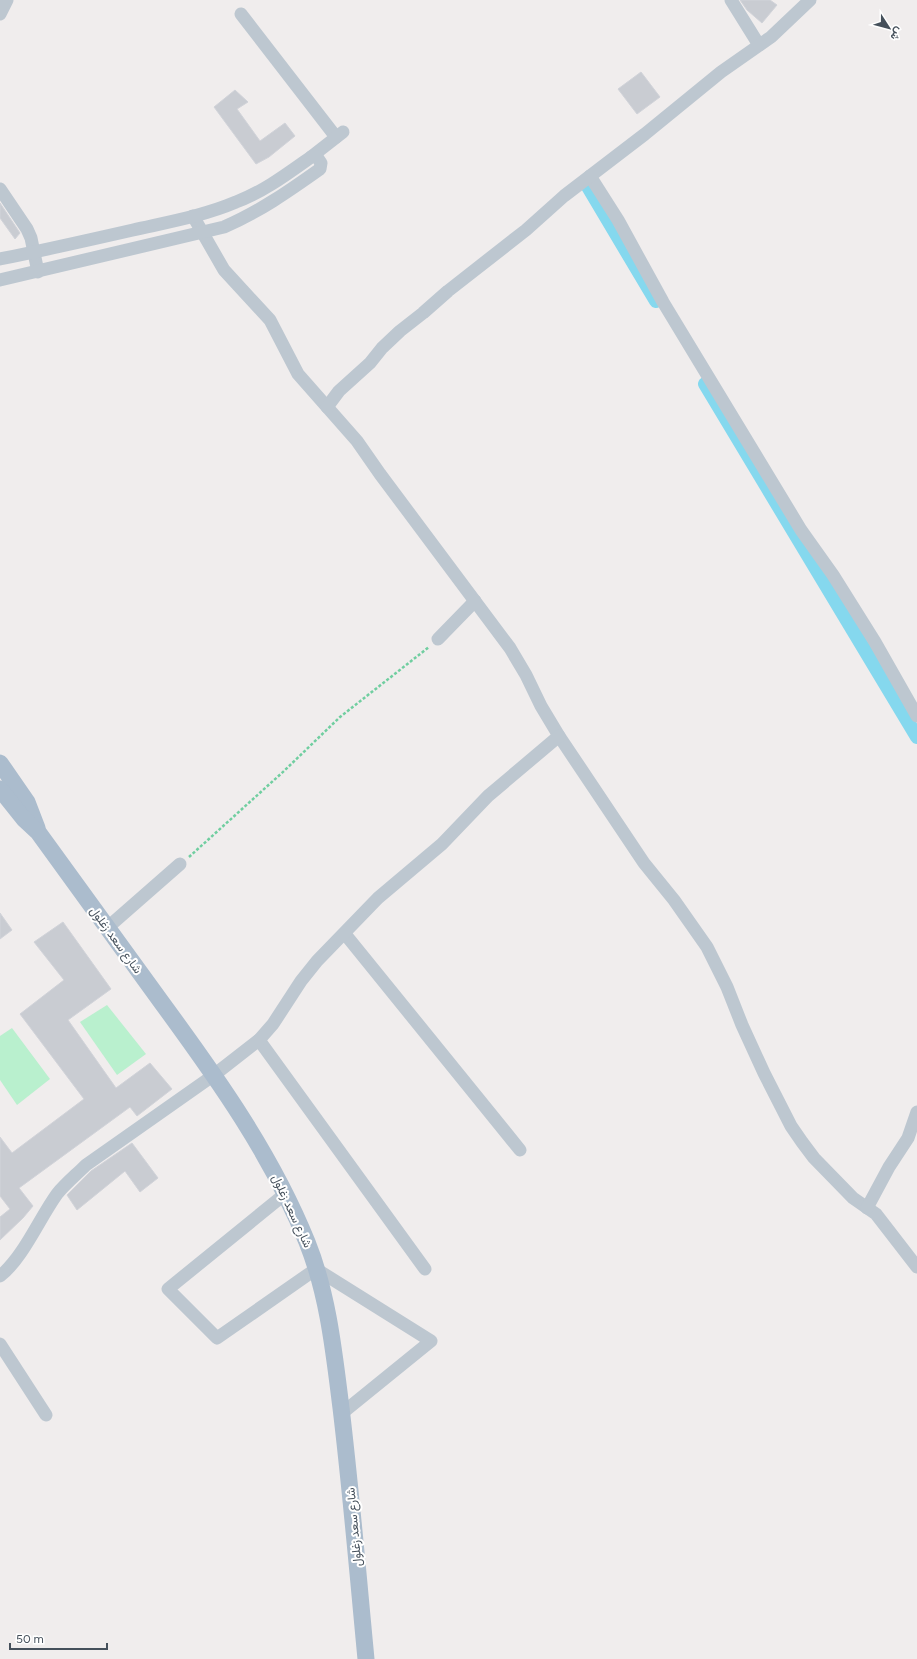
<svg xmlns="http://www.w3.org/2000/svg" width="917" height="1659" font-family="Figtree,Vazirmatn,sans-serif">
<rect width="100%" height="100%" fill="#f0eded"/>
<g fill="#b9f0ce">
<path d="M107 1005 146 1054 117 1075 80 1022Z"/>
<path d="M12 1028 50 1079 17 1105 0 1080V1036Z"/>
</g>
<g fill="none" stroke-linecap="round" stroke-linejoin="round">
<g stroke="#85d8ee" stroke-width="14">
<path d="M587 185 656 301"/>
<path d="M705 384 917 737"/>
</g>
</g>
<g fill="#c9ccd2" stroke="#d1d3d9">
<path d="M740 0H770L777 5 762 23 747 10Z"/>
<path d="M641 72 660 97 637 114 618 89Z"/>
<path d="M235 90 248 102 237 109 260 141 285 123 295 136 269 157 256 164 214 107Z"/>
<path d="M0 203 20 233 15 239 0 218Z"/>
<path d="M0 913 12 930 0 939Z"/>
<path d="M63 922 111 989 68 1020 116 1088 150 1063 172 1089 137 1116 130 1107 19 1188 33 1206 23 1218 0 1240V1217L10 1209 0 1196V1137L12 1153 84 1099 20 1014 64 980 34 942Z"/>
<path d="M132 1143 158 1178 140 1192 125 1171 77 1210 67 1195 91 1171Z"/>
</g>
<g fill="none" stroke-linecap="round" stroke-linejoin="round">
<path stroke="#70cea0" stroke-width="2.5" stroke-dasharray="3 2" stroke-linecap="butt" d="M189 857 284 771 340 717 429 647"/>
<g stroke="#bdc7d0" stroke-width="13">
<path d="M731 0 759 45"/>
<path d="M0 14 7 0"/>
<path d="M241 14 336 137"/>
<path d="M311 157 343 132"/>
<path d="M590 176 618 220 663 302 801 530 833 575 875 642 917 716"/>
<path d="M0 189 27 229 31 238 38 272"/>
<path d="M193 216 224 270 270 320 298 374 357 441 380 474 510 648 526 675 541 706 559 736 644 863 674 900 707 947 727 987 742 1025 764 1073 791 1126 802 1142 814 1158 853 1198 876 1214 917 1267"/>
<path d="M0 259C45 250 89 240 133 230 168 222 203 216 236 202 263 192 287 174 311 157H317L321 163 320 169C289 191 259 212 224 227L0 280"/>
<path d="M327 407 339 391 370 363 382 348 400 331 423 313 448 291 526 230 564 196 645 134 721 72 771 37 810 0"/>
<path d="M438 639 475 601"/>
<path d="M107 928 180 864"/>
<path d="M345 934 520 1150"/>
<path d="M259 1040 425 1269"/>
<path d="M285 1194 168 1289 217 1338 316 1269 431 1341 341 1414"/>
<path d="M867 1208 889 1167 908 1138 917 1112"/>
<path d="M0 1276C23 1258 39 1219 57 1194 65 1184 76 1175 86 1165L214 1075 259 1040 273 1024 301 981 317 961 378 898 442 844 488 796 559 736"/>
<path d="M0 1344 46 1415"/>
</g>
<g stroke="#abbccd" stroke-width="17">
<path d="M0 763 27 802 37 828"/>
<path d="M0 789 24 819 38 832C79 889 121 946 162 1003 217 1078 272 1155 307 1242 328 1294 334 1352 341 1408 351 1491 358 1575 366 1659"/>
</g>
</g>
<g text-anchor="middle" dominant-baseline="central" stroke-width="4" stroke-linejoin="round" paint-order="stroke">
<g font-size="12" fill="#45505b" stroke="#fff">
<text transform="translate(116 940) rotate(54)">شارع سعد زغلول</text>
<text transform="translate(292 1211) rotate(65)">شارع سعد زغلول</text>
<text transform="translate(354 1527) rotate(-95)">شارع سعد زغلول</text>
</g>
</g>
<g transform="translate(889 28) rotate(126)" stroke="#ffffff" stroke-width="3" paint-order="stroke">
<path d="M0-3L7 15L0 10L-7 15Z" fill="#45505b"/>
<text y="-6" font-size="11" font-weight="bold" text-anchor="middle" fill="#45505b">ش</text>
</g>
<path d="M10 1643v6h97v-6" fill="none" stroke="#45505b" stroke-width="2"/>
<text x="16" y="1643" font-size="12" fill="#45505b" stroke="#ffffff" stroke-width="3" paint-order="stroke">50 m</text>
</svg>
